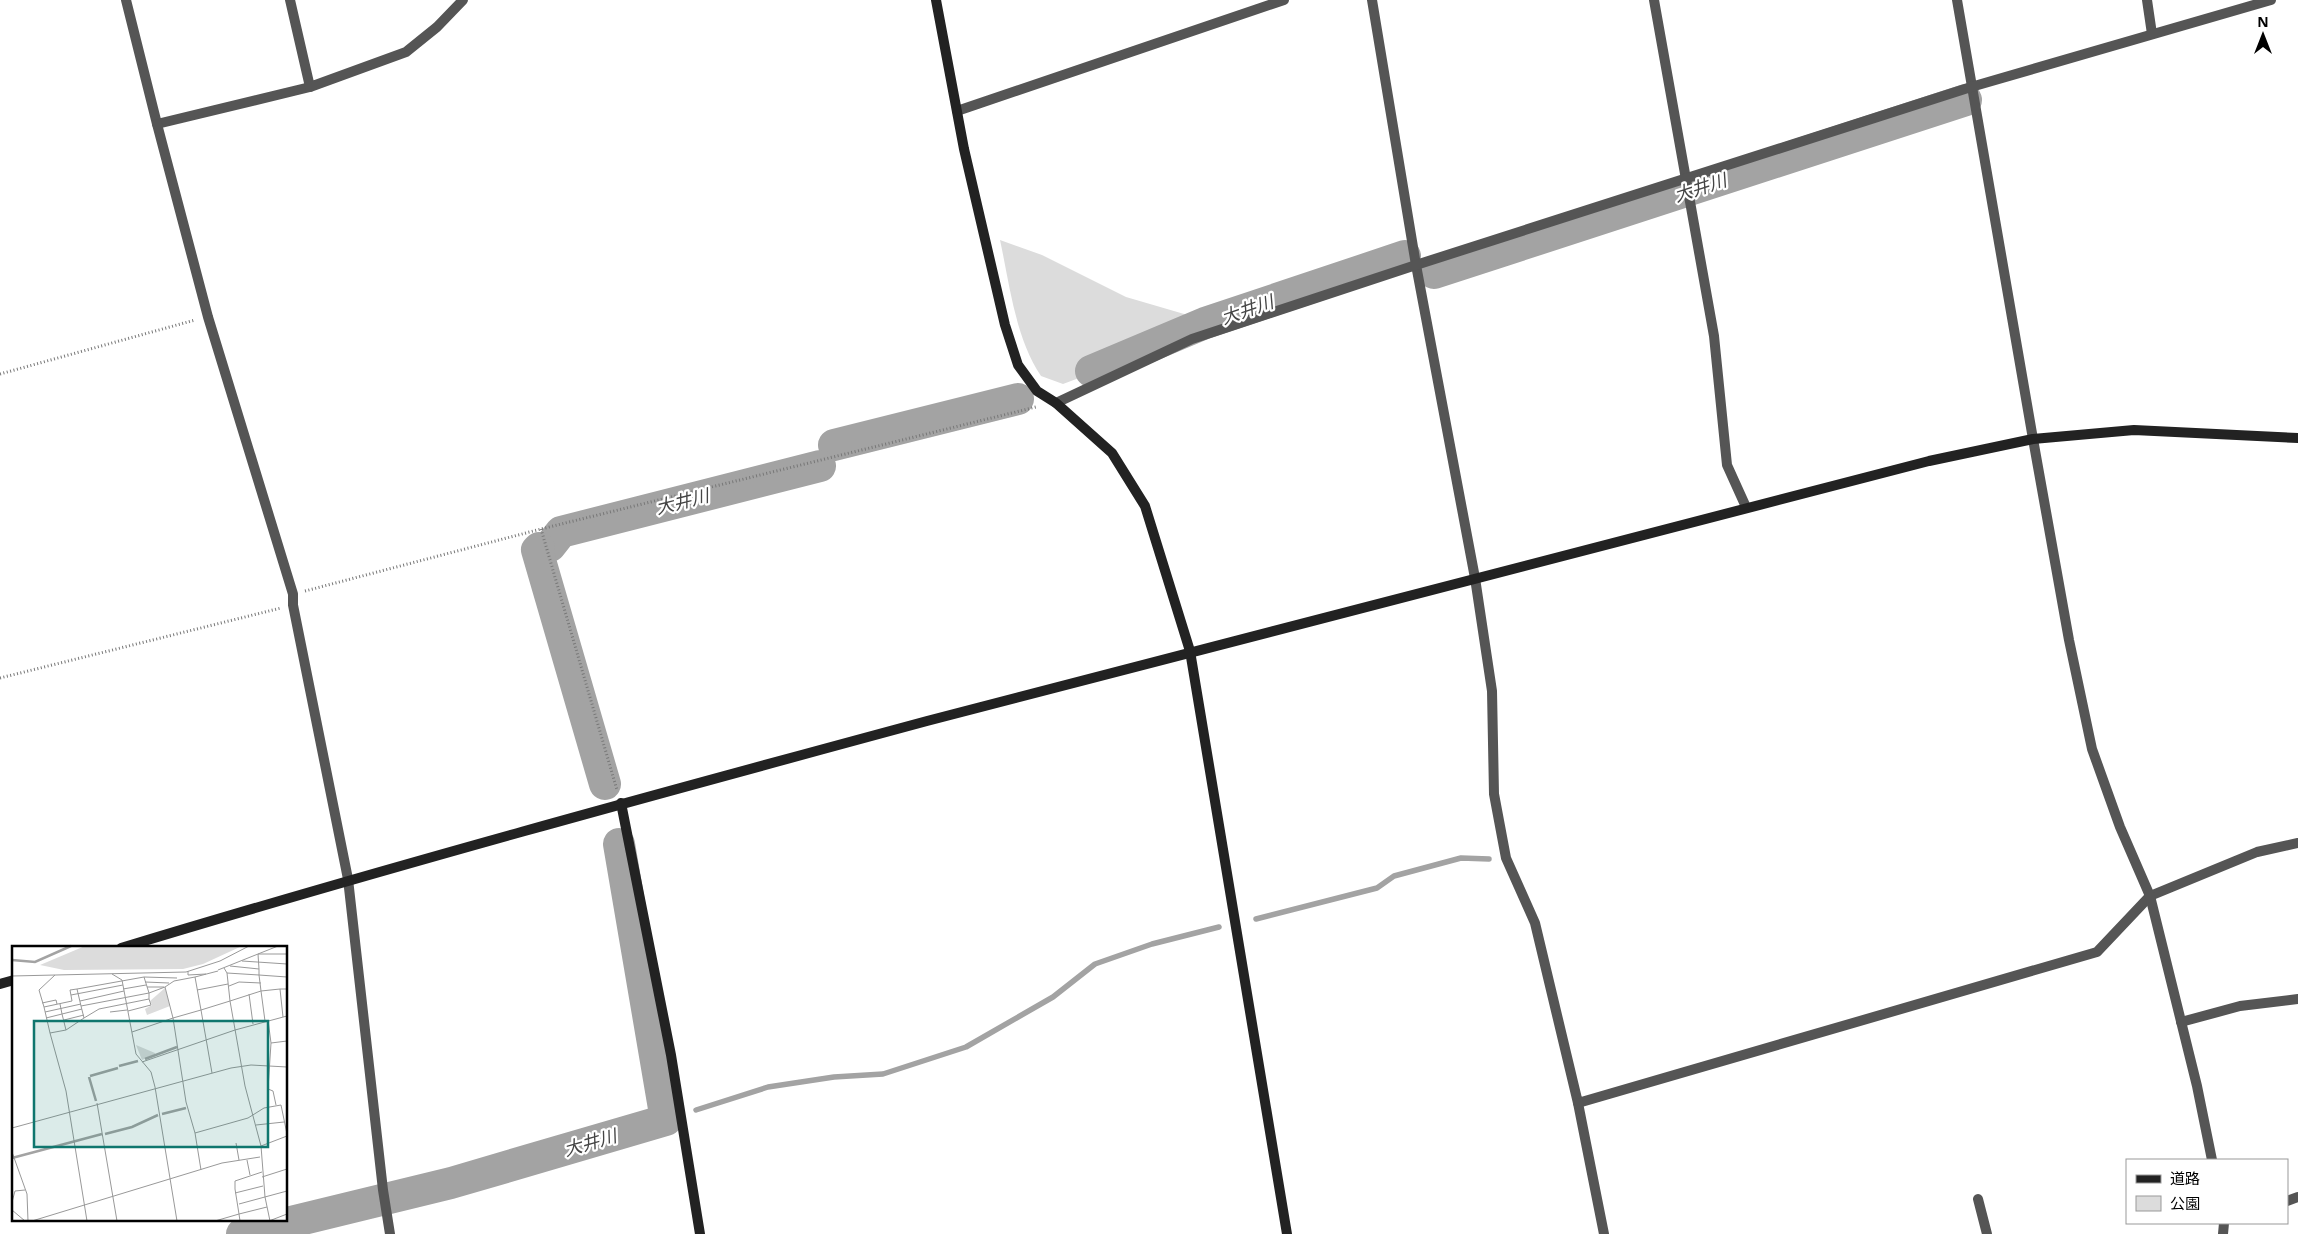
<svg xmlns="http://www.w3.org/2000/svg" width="2298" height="1234" font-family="'Noto Sans','Noto Sans JP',sans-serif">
<rect width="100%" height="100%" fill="#fff"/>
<path fill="#dcdcdc" d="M1000 240 1042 255 1126 297 1191 316 1192 325 1109 361 1100 362 1087 375 1063 384 1041 376C1015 337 1010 286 1000 240Z"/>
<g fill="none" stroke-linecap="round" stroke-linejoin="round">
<g stroke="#a3a3a3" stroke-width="5.5">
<path d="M1256 919 1377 888 1394 876 1461 858 1489 859"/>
<path d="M696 1110 768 1087 834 1077 883 1074 966 1047 1053 997 1095 964 1152 944 1219 927"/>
</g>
<g stroke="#a3a3a3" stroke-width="32">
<path d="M1434 273 1966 100"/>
<path d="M1091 371 1205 323 1405 256"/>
<path d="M834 445 1018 399"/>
<path d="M550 546 561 532 820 466"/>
<path d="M539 548 537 550 605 784"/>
<path d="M242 1234 451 1183 666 1120 619 844"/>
</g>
<g stroke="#777" stroke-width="3" stroke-dasharray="1 2.5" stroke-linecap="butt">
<path d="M0 374 195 320"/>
<path d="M541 529 617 790"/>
<path d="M305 591 541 529 1036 407"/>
<path d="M0 678 281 608"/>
</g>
<g stroke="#555" stroke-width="10">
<path d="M126 0 157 124 310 87"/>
<path d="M290 0 310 87 406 52 437 27 463 0"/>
<path d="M1372 0 1416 265 1475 578 1492 691 1494 794 1506 858 1535 923 1578 1103 2097 952 2150 896 2257 852 2298 843"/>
<path d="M1654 0 1714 336 1727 465 1746 507"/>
<path d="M1957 0 2033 439 2069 640 2092 749 2120 827 2150 896 2197 1086 2212 1160"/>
<path d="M2147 0 2152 34"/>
<path d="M957 111 1284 0"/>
<path d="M157 124 208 317 293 594V605L348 879 383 1190 390 1234"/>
<path d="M1056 403 1192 339 1416 265 1971 87 2271 0"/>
<path d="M2181 1022 2240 1006 2298 999"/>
<path d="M1578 1103 1604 1234"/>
<path d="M1978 1199 1987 1234"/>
<path d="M2287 1201 2298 1197"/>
<path d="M2223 1234 2224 1223"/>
</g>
<g stroke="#222" stroke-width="10">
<path d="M936 0 964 149 1005 325 1018 365 1037 391 1056 403 1112 453 1145 506 1190 651 1287 1234"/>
<path d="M621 803 671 1055 700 1234"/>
<path d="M121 948C388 867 657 794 927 721 1261 632 1595 545 1929 461L2033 439 2134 430 2298 438"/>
<path d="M0 984 14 980"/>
</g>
</g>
<g text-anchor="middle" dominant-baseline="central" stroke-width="4.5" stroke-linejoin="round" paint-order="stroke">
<g font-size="18" font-style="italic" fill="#444" stroke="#fff">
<text transform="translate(1700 187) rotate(-18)">大井川</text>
<text transform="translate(1247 309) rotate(-19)">大井川</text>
<text transform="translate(682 501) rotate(-14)">大井川</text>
<text transform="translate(590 1142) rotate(-16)">大井川</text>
</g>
</g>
<g transform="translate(12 946)">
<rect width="275" height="275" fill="#fff"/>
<path d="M73 0 209 1 230 0 191 18 171 23 52 24 28 19ZM153 42 158 60 135 69 133 63 140 59 138 55ZM124 99 143 107V108L130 114Z" fill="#dcdcdc"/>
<path fill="none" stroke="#a3a3a3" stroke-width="2.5" d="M0 14 23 16 59 0M133 113 165 101M107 120 126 115M78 130 106 122M77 131 84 155M150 168 174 162M93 188 120 181 146 169M0 212 90 188"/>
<path fill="none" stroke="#999" stroke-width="1" d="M230 15 275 18M218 20 247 23 246 8H275M212 22 215 27 247 29V23M206 24 266 0M176 25V29L194 28M206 25 183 31 189 64 218 55 233 140 249 200 253 251 258 275M215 27 218 55 249 45 247 29 275 31M100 28 110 34 124 108 139 126 143 141 165 275M0 30 174 26 208 15 237 0M132 31 165 32M183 31 162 35 153 41 161 72 189 64 200 127M133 36 157 37M217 40 227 36 249 37M135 41H152M111 43 134 39M185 44 216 38M237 48 241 78M59 49 111 39M68 55 112 45M30 57 44 54 45 58M69 60 137 47V53L87 63 72 72 69 60 65 43 132 31 137 47 153 41M32 61 27 44 43 29M70 63 50 68 54 84 72 72M116 65 139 59 137 53M33 66 69 58M98 66 115 64M271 71 268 43H275M34 72 50 68 48 58M52 74 72 69M256 74 259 97 275 95M253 75 249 45 268 43M54 84 38 87 32 61 60 55 58 44 65 43M120 86 161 72 174 156 183 187 236 172 252 162 269 159 275 188M38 87 54 145 75 275M259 97 256 143 261 145 264 159M130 116 223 84 275 70M85 157 105 275M244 179 272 176M0 182 219 122 239 119 275 121M183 187 189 224M224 197 227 214M249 200 275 190M0 206 15 248 16 275M235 214 238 229M250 226 223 235V243L227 268 255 261M250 231 275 223M223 247 251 240M0 256 3 245 13 244M227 258 275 245M0 264 13 275M20 275 210 217 248 211M203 275 227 268 228 275M257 275 275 268"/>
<path fill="#0f766e" fill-opacity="0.15" stroke="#0f766e" stroke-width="2.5" d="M22 75H256V201H22Z"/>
<rect width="275" height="275" fill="none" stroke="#000" stroke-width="2.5"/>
</g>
<rect x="2126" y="1159" width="162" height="65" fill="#ffffff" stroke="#999999"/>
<rect x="2136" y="1175" width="25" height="8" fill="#222222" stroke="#999999"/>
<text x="2170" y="1184" font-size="15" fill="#000000">道路</text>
<rect x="2136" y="1196" width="25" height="15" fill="#dcdcdc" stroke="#999999"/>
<text x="2170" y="1209" font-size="15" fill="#000000">公園</text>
<g transform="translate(2263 35)" stroke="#ffffff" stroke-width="4" paint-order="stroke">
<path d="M0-4L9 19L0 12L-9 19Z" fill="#000000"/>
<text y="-8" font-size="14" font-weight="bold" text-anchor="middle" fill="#000000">N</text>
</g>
</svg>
